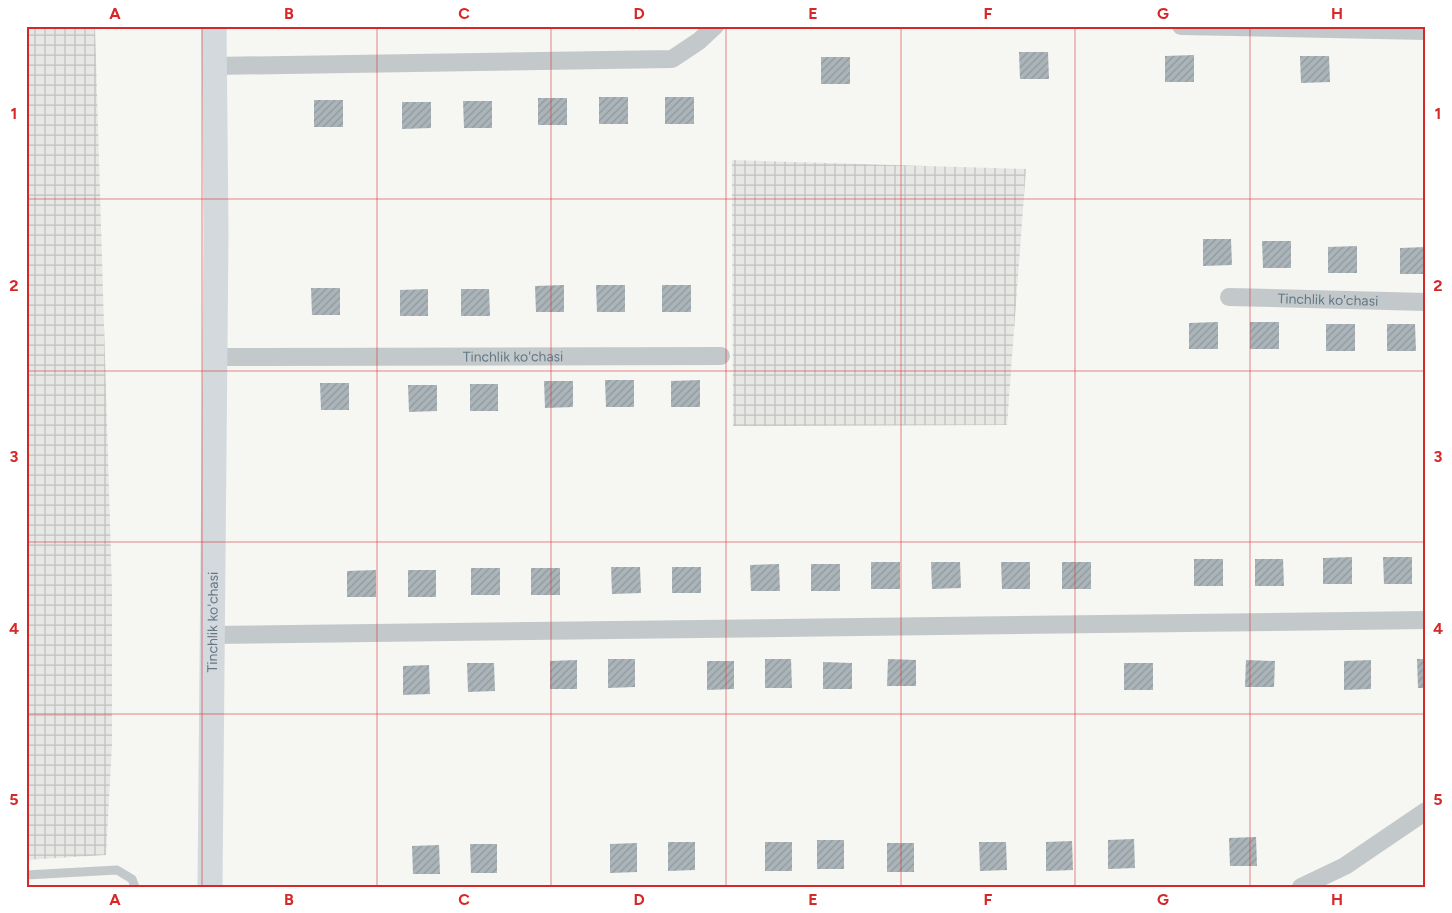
<svg xmlns="http://www.w3.org/2000/svg" width="1452" height="913" font-family="Figtree,sans-serif">
<defs>
<pattern id="industrial-grid" width="8" height="8" patternUnits="userSpaceOnUse" patternTransform="scale(1.25)"><rect width="8" height="8" fill="#e7e7e5"/><path d="M0 4h8M4 0v8" fill="none" stroke="#bfc0bf"/></pattern>
<pattern id="building-hatch" width="6" height="6" patternUnits="userSpaceOnUse" patternTransform="scale(1.25)"><rect width="6" height="6" fill="#abb5b9"/><path d="M-1 1l2-2M0 6l6-6M5 7l2-2" fill="none" stroke="#8f989c"/></pattern>
</defs>
<rect width="100%" height="100%" fill="#f6f6f2"/>
<g fill="url(#industrial-grid)">
<path d="M26 26H95L112 589V744L106 855 26 860Z"/>
<path d="M732 160 1026 169 1007 425 733 426Z"/>
</g>
<g fill="url(#building-hatch)">
<path d="M1019 52H1048L1049 79H1020Z"/>
<path d="M1194 55V82H1165V56Z"/>
<path d="M1300 56H1329L1330 82 1301 83Z"/>
<rect x="821" y="57" width="29" height="27"/>
<rect x="599" y="97" width="29" height="27"/>
<rect x="665" y="97" width="29" height="27"/>
<rect x="538" y="98" width="29" height="27"/>
<rect x="314" y="100" width="29" height="27"/>
<path d="M463 101H492V128H464Z"/>
<path d="M402 102H431V128L402 129Z"/>
<path d="M1203 239H1231L1232 265 1203 266Z"/>
<path d="M1262 241H1291V268H1263Z"/>
<path d="M1357 246V273H1328V247Z"/>
<path d="M1426 247V274H1400V248Z"/>
<path d="M564 285V312H536L535 286Z"/>
<path d="M596 285H625V312H597Z"/>
<rect x="662" y="285" width="29" height="27"/>
<path d="M311 288H340V315H312Z"/>
<path d="M428 289V316H400V290Z"/>
<path d="M461 289H489L490 316H461Z"/>
<path d="M1218 322V349H1189V323Z"/>
<rect x="1250" y="322" width="29" height="27"/>
<rect x="1326" y="324" width="29" height="27"/>
<path d="M1387 324H1415L1416 351H1387Z"/>
<path d="M605 380H634V407H606Z"/>
<path d="M700 380V407H671V381Z"/>
<path d="M544 381H573V407L545 408Z"/>
<path d="M320 383H349V410H321Z"/>
<rect x="470" y="384" width="28" height="27"/>
<path d="M408 385H437V411L409 412Z"/>
<path d="M1352 557V584H1323V558Z"/>
<path d="M1383 557H1412V584H1384Z"/>
<rect x="1194" y="559" width="29" height="27"/>
<path d="M1255 559H1283L1284 586H1255Z"/>
<rect x="871" y="562" width="29" height="27"/>
<path d="M931 562H960L961 588 932 589Z"/>
<path d="M1001 562H1030V589H1002Z"/>
<rect x="1062" y="562" width="29" height="27"/>
<path d="M779 564 780 591H751L750 565Z"/>
<rect x="811" y="564" width="29" height="27"/>
<path d="M611 567H640L641 593 612 594Z"/>
<rect x="672" y="567" width="29" height="26"/>
<rect x="471" y="568" width="29" height="27"/>
<rect x="531" y="568" width="29" height="27"/>
<path d="M376 570V597H347V571Z"/>
<rect x="408" y="570" width="28" height="27"/>
<path d="M608 659H635V687L608 688Z"/>
<path d="M765 659H791L792 688H765Z"/>
<path d="M888 659 916 660V686H887Z"/>
<path d="M1417 659H1426V688H1418Z"/>
<path d="M577 660V689H550V661Z"/>
<path d="M1246 660 1275 661 1274 687H1245Z"/>
<path d="M1371 660V689L1344 690V661Z"/>
<path d="M707 661H734V689L707 690Z"/>
<path d="M823 662 852 663V689H823Z"/>
<path d="M467 663H494L495 691 468 692Z"/>
<rect x="1124" y="663" width="29" height="27"/>
<path d="M429 665 430 694 403 695V666Z"/>
<path d="M1256 837 1257 866H1230L1229 838Z"/>
<path d="M1134 839 1135 868 1108 869V840Z"/>
<rect x="817" y="840" width="27" height="29"/>
<path d="M1072 841 1073 870 1046 871V842Z"/>
<path d="M668 842H695V870L668 871Z"/>
<rect x="765" y="842" width="27" height="29"/>
<path d="M979 842H1006L1007 870 980 871Z"/>
<path d="M637 843V872L610 873V844Z"/>
<rect x="887" y="843" width="27" height="29"/>
<path d="M470 844H497V873H471Z"/>
<path d="M439 845 440 874H413L412 846Z"/>
</g>
<g fill="none" stroke-linecap="round" stroke-linejoin="round">
<path stroke="#c3c8ca" stroke-width="9" d="M26 875 117 870 132 879 135 887"/>
<g stroke="#c3c8ca" stroke-width="18">
<path d="M1181 26 1426 31"/>
<path d="M215 66 672 59 699 41 715 26"/>
<path id="s1" d="M1229 297 1426 302"/>
<path id="s2" d="M215 357 721 356"/>
<path d="M212 635 1426 620"/>
<path d="M1301 887 1345 866 1426 811"/>
</g>
<path stroke="#d4d9dd" stroke-width="25" id="s3" d="M210 887 216 233 214 26"/>
</g>
<path fill="none" stroke="#d62828" stroke-width="1" stroke-opacity="0.55" d="M202 26V887M377 26V887M551 26V887M726 26V887M901 26V887M1075 26V887M1250 26V887M26 199H1426M26 371H1426M26 542H1426M26 714H1426"/>
<g text-anchor="middle" dominant-baseline="central" stroke-width="5" stroke-linejoin="round" paint-order="stroke">
<g font-size="14" fill="#637885" stroke="#fff">
<text stroke="none"><textPath href="#s1" startOffset="99">Tinchlik ko'chasi</textPath></text>
<text stroke="none"><textPath href="#s2" startOffset="298">Tinchlik ko'chasi</textPath></text>
<text stroke="none"><textPath href="#s3" startOffset="265">Tinchlik ko'chasi</textPath></text>
</g>
</g>
<rect width="1452" height="913" fill="none" stroke="#ffffff" stroke-width="55"/>
<rect x="28" y="28" width="1396" height="858" fill="none" stroke="#d62828" stroke-width="2"/>
<g font-size="16" text-anchor="middle" font-weight="bold" fill="#d62828">
<text x="115" y="19">A</text>
<text x="289" y="19">B</text>
<text x="464" y="19">C</text>
<text x="639" y="19">D</text>
<text x="813" y="19">E</text>
<text x="988" y="19">F</text>
<text x="1163" y="19">G</text>
<text x="1337" y="19">H</text>
<text x="14" y="119">1</text>
<text x="1438" y="119">1</text>
<text x="14" y="291">2</text>
<text x="1438" y="291">2</text>
<text x="14" y="462">3</text>
<text x="1438" y="462">3</text>
<text x="14" y="634">4</text>
<text x="1438" y="634">4</text>
<text x="14" y="805">5</text>
<text x="1438" y="805">5</text>
<text x="115" y="905">A</text>
<text x="289" y="905">B</text>
<text x="464" y="905">C</text>
<text x="639" y="905">D</text>
<text x="813" y="905">E</text>
<text x="988" y="905">F</text>
<text x="1163" y="905">G</text>
<text x="1337" y="905">H</text>
</g>
</svg>
